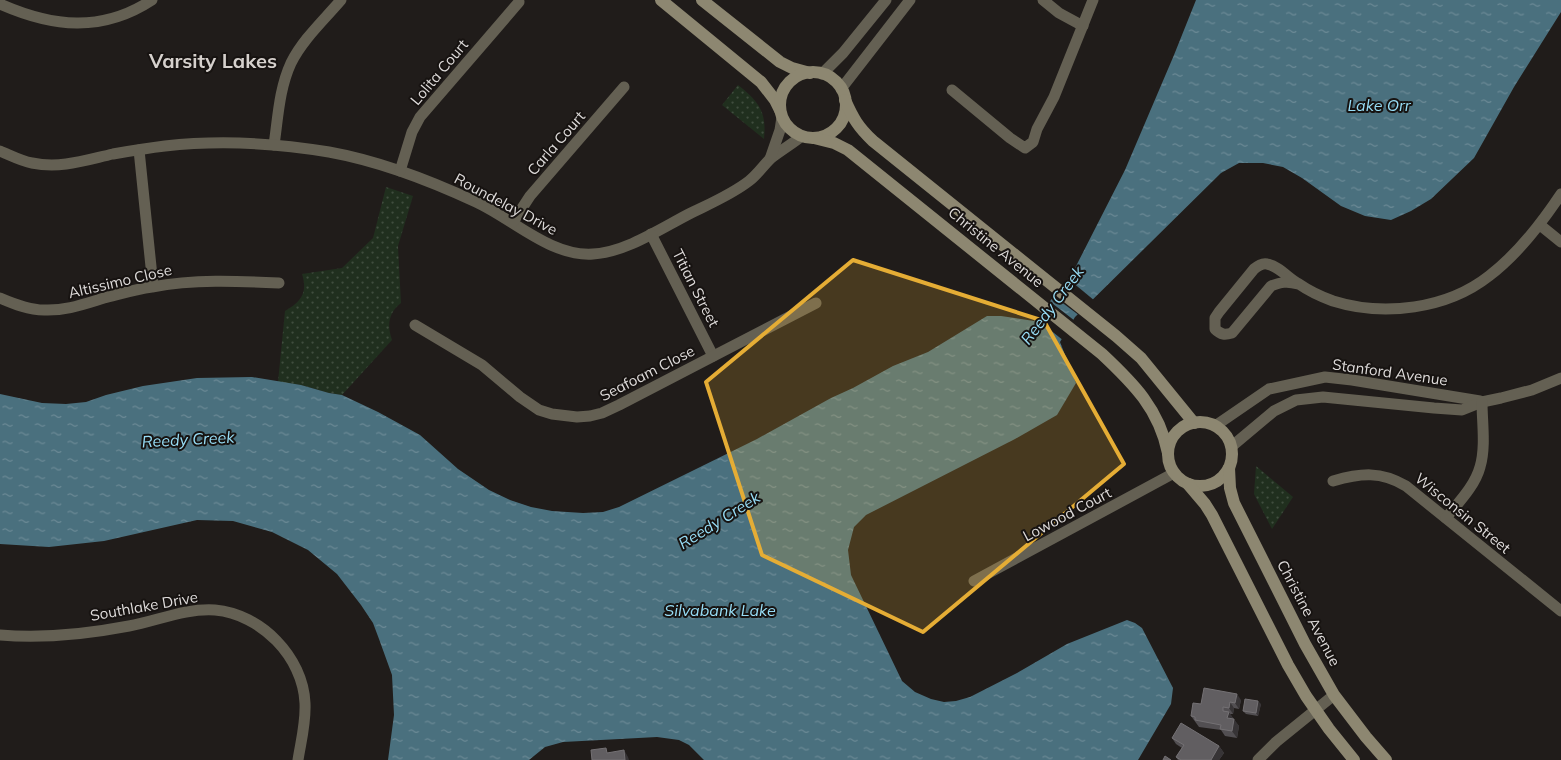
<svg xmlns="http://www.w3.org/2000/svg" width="1561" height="760" font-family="Mulish,sans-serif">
<defs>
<pattern id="green-dots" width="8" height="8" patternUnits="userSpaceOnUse" patternTransform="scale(1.25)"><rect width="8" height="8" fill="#202f1e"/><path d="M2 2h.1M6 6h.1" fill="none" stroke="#404d3e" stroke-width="1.8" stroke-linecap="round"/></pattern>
<pattern id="water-ripples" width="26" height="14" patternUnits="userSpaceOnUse" patternTransform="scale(1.25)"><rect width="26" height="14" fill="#4a707e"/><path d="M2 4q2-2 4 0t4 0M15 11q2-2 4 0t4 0" fill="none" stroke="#6c8a96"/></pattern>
</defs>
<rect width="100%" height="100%" fill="#201c1a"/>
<g fill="url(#green-dots)">
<path d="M738 85C758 101 767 111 764 139L722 105Z"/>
<path d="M386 187 413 196 398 246 401 303C388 313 387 326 392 340L342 395 329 393 301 385 278 382 285 311C301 302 308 293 302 274L342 268 373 238Z"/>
<path d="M1256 466 1293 497 1272 529 1254 494Z"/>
</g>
<path fill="url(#water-ripples)" d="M1196 0H1561V12L1514 87 1474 158 1431 199 1411 211 1391 220 1365 216 1341 206 1302 178 1283 167 1263 163H1239L1221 173 1075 317 1060 342 1076 383 1057 415 1015 439 866 515 854 527 848 550 851 575 902 681 915 692 931 699 944 702 956 701 970 697 1017 673 1067 644 1127 620 1135 623 1142 628 1173 688 1171 704 1138 760H704L689 745 679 740 657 737 563 742 545 747 529 760H388L394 715 392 675 379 639 373 623 361 605 337 574 308 550 272 532 233 521 197 520 104 541 49 547 0 544V394L42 403 66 404 86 402 106 395 143 386 197 378 252 377 301 385 329 393 342 395 378 412 420 435 458 469 489 490 510 500 531 507 552 511 583 513 603 512 619 507 757 439 831 398 853 388 893 366 928 352 987 316H1001L1034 321 1072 274 1125 170 1174 55Z"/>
<g fill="#201c1a">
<path d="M1066 277 1095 301 1080 316 1052 295Z"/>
<path d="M1048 300 1075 321 1064 341 1034 317Z"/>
</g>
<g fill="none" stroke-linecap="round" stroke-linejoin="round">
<g stroke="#646053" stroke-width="11">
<path d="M1043 0 1059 13 1083 26"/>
<path d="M0 4C52 27 102 33 152 0"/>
<path d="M822 74 843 53 886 0"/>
<path d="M841 89 910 0"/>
<path d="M952 90 1010 138 1025 148 1033 142 1037 129 1054 97 1093 0"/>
<path d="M274 145C278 118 279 89 291 63 303 39 324 20 341 0"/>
<path d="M139 150 153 286"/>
<path d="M0 151C10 155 21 161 32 163 61 169 86 160 113 154 130 151 148 148 165 146 219 140 275 143 329 152 379 161 431 181 476 202 513 219 551 257 593 254 626 252 660 229 689 214 709 204 731 195 749 181 757 175 763 166 770 159 780 151 792 144 802 136"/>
<path d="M770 159 780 130 782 117"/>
<path d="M400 171 412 132 420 117 519 2"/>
<path d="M513 222 530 196 624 87"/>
<path d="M1540 225 1561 242"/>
<path d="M651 234 713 356"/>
<path d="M1298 284C1287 281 1281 282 1271 286L1232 333C1225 335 1221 335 1215 329V318L1219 312 1254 269C1258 266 1262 263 1267 264 1279 266 1289 279 1299 284 1309 291 1322 297 1333 301 1384 317 1447 309 1489 276 1518 254 1541 224 1561 194"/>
<path d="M0 298C14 304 29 310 44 310 65 311 84 304 104 298 120 294 136 289 152 287 194 279 237 281 279 283"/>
<path d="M415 325 482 365 520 397 539 410 552 414 577 417 590 416 602 413 619 405 816 303"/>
<path d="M1215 426 1269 389 1325 377 1352 380 1480 401"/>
<path d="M1231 447 1274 411 1296 400 1323 397 1434 408 1462 410 1482 402 1501 398 1532 390 1561 378"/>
<path d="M1333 481C1361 473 1381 471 1406 486L1561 611"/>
<path d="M1446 518C1458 503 1475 486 1480 467 1486 447 1482 422 1482 402"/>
<path d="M974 581 1174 473"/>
<path d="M0 635C43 639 87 634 129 626 157 621 185 608 215 610 261 614 303 657 305 703 306 723 301 741 298 760"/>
<path d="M1258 760 1276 742 1334 695"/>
</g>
<g stroke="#8d8771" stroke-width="12">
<path d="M661 0 761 82 775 100 780 110"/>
<path d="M702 0 780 62 792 68 810 73"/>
<circle cx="813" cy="105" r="33"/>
<path d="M845 100C853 118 858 127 873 141L1116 336 1141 358 1194 423"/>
<path d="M814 138 834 143 848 150 1102 354C1134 384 1159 409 1168 453"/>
<circle cx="1200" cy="454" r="32"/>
<path d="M1229 468 1230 488 1234 503 1305 644 1334 695 1366 737 1386 760"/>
<path d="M1188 484 1205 504 1212 515 1288 665 1306 696 1329 729 1354 760"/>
</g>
</g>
<g fill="#524f52">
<path d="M1241 700 1239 709 1234 708 1233 714H1230L1233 718V719L1239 726 1237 738 1225 736 1221 730 1199 727 1191 716 1201 704Z"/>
<path d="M1261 704 1258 716 1246 714 1243 711Z"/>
<path d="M1172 738 1219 746 1224 753 1219 760H1178L1176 757 1182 748 1176 744Z"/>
</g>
<g fill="#373436">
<path d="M1237 694 1241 700 1239 709 1235 703Z"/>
<path d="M1258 701 1261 704 1258 716 1256 713Z"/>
<path d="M1230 702 1234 708 1233 714 1229 708Z"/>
<path d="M1229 712 1233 718 1232 724 1227 718Z"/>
<path d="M1234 719 1239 726 1237 738 1232 731Z"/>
<path d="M1219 746 1224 753 1219 760H1211Z"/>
<path d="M624 750 628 757 629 760H625Z"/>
</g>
<g fill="#615e61" stroke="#747174">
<path d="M1204 688 1237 694 1235 703 1230 702 1229 708 1223 707V711L1229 712 1227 718 1234 719 1232 731 1220 729 1221 725 1195 720V717L1191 716 1193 703 1201 704Z"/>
<path d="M1245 699 1258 701 1256 713 1243 711Z"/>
<path d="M1181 723 1219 746 1211 760H1181L1176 757 1184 745 1172 738Z"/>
<path d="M606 748 607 753 624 750 625 760H592L591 750Z"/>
<path d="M1165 756 1171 760H1163Z"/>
</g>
<path fill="#e5ad35" fill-opacity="0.2" stroke="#e5ad35" stroke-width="4" stroke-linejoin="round" d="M853 260 1044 321 1124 464 923 632 762 555 706 382Z"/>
<g text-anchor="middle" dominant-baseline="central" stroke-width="4" stroke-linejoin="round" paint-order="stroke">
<g font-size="15" fill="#dedbda" stroke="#171311">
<text transform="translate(439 72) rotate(-50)">Lolita Court</text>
<text transform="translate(556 143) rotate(-49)">Carla Court</text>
<text transform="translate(506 204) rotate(28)">Roundelay Drive</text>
<text transform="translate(996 247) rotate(39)">Christine Avenue</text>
<text transform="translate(120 281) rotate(-13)">Altissimo Close</text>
<text transform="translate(696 288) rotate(63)">Titian Street</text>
<text transform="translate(1390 372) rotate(8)">Stanford Avenue</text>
<text transform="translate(647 373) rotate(-27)">Seafoam Close</text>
<text transform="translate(1463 513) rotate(39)">Wisconsin Street</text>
<text transform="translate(1067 514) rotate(-28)">Lowood Court</text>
<text transform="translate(144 606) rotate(-10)">Southlake Drive</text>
<text transform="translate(1309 613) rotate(62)">Christine Avenue</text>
</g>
<g font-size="16" font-style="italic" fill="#97ddf6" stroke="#171311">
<text x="1379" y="105">Lake Orr</text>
<text transform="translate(1052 305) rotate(-53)">Reedy Creek</text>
<text transform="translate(188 439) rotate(-3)">Reedy Creek</text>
<text transform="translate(719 520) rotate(-32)">Reedy Creek</text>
<text x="720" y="610">Silvabank Lake</text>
</g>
<g font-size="20" font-weight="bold" fill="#d5d0cc" stroke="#171311">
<text x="213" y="60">Varsity Lakes</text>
</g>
</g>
</svg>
